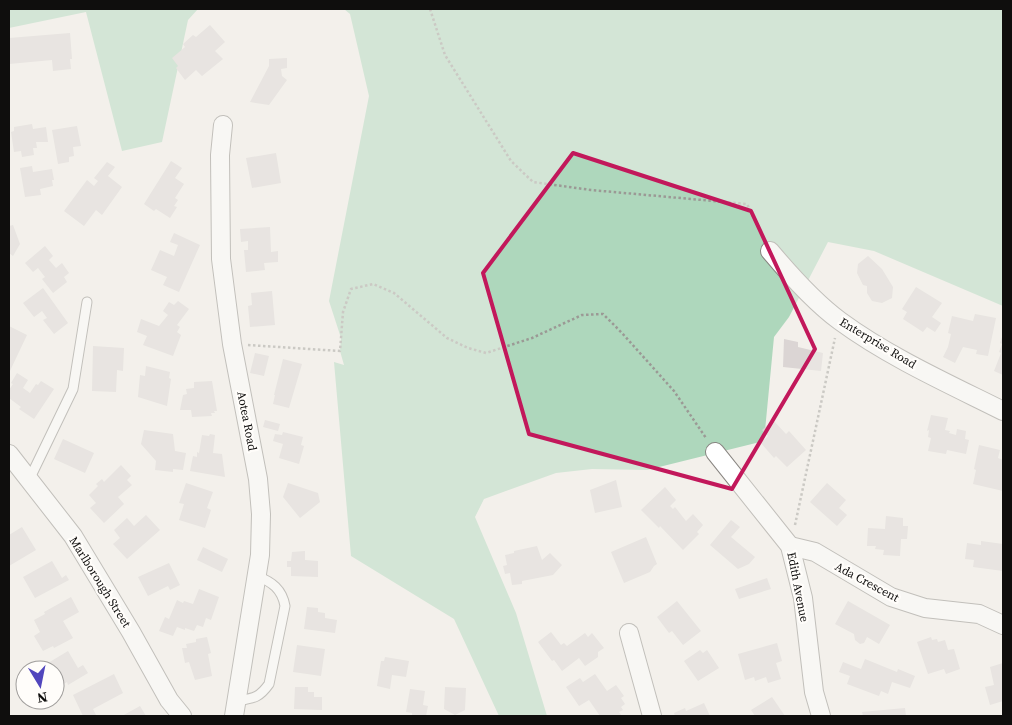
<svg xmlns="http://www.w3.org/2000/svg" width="1012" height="725" font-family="'Source Serif 4',serif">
<rect width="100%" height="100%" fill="#f3f0eb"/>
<g fill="#aed7bc">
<path d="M9 9H198L188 20 162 142 122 151 86 12 9 28Z"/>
<path d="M344 9H1003V306L874 251 828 242 789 317 774 337 764 441 647 470 592 469 556 473 484 499 475 517 516 613 547 716H499L454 619 351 556 334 362 344 365 340 351 341 338 329 301 369 96 350 14Z"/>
</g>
<g fill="#dbd5d4">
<path d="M210 25 225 42 215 51 223 59 202 76 196 70 185 80 176 68 178 66 172 58 185 47 183 44 193 35 196 37Z"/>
<path d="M70 33 72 59H70L71 69 53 71 52 60 9 64V38Z"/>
<path d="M287 58V68L281 69 282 76 287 80 269 105 250 102 269 66V59Z"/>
<path d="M32 124 33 129 46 127 48 142H36L37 148H33L34 155 22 157 21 151 14 152 11 132 14 131V127Z"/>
<path d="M77 126 81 146 73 147 74 156 69 157V162L58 164 52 130Z"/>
<path d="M276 153 281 183 252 188 246 158Z"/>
<path d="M171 161 182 168 175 178 184 184 175 198 178 200 174 206 177 207 170 218 156 209 154 211 144 204Z"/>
<path d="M107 162 115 167 108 176 122 187 102 215 96 210 84 226 64 211 87 180 94 186 98 181 94 178Z"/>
<path d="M32 166 33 172 52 169 54 180H52L53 186 40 189 41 195 25 197 20 168Z"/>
<path d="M13 225 20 244 13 256 9 253V226Z"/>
<path d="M270 227 271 252 278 251V262L264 263 265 270 246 272 244 250H248V241L241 242 240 229Z"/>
<path d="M174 233 200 245 179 292 163 285 167 277 151 270 160 250 174 256 178 245 170 242Z"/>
<path d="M45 246 53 256 49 260 56 268 62 263 69 273 64 277 67 282 53 293 42 279 45 277 38 268 33 272 25 263Z"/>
<path d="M868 256 882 269 893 287 892 298 882 303 872 301 867 293V286L863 285 857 273 858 264Z"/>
<path d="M916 287 942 303 932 317 941 323 935 332 927 327 923 332 903 319 907 312 902 309Z"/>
<path d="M43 288 68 323 54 334 43 320 47 318 42 311 34 317 23 303Z"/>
<path d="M272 291 275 325 250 327 248 306 252 305 251 293Z"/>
<path d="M178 301 189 309 177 325 180 327 177 332 181 335 173 356 143 345 147 336 137 332 141 319 159 326 168 315 163 311 169 302 174 305Z"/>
<path d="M975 314 996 318 988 356 976 354 977 350 963 347 955 363 943 357 948 347 951 334 948 333 952 316 973 321Z"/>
<path d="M9 326 27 335 9 373Z"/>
<path d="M1003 334V375L994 371 1001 353 999 352 1002 344 1000 343Z"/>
<path d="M784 339 798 342V347L823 353 821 371 783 367Z"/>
<path d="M93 346 124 348 123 371 117 370 116 392 92 391Z"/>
<path d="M255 353 269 356 264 376 250 373Z"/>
<path d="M283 359 302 364 289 408 273 404 275 395H274Z"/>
<path d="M146 366 170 372 169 378 171 379 167 406 138 397 140 375 145 376Z"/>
<path d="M17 373 28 380 23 388 30 393 36 384 38 385 41 381 54 389 34 419 19 409 21 407 9 398V390L13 384 11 383Z"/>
<path d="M212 381 217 411H214L215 413H211L212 416 192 417 191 410H180L183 395 187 394 186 389 194 388V382Z"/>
<path d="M931 415 948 418 945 430 950 431 949 433 956 435 957 429 966 431 965 439 969 440 966 454 947 450 946 454 928 451 931 438 928 437 929 430 927 431Z"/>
<path d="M265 420 280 424 278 431 263 427Z"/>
<path d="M773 420 786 434 789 431 806 450 787 467 776 456 774 458 761 443 768 436 762 430Z"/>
<path d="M144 430 173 434 175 451 186 453 183 470 173 469V472L155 470 156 461 141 444Z"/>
<path d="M283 432 303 437 301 445 304 446 299 464 279 458 283 444 273 441 275 434 282 435Z"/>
<path d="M210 434 215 435 213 453 222 454 225 477 190 471 193 456 197 457V452L199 453 202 435 209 436Z"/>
<path d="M63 439 94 453 85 473 54 459Z"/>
<path d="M979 445 1000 450 998 458 1003 460V491L973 484 976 470 974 469Z"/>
<path d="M121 465 131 476 127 480 132 485 118 497 124 504 104 523 90 508 96 503 89 495 98 486 96 484 102 479 104 482Z"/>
<path d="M616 480 622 507 595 513 590 490Z"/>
<path d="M186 483 213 492 207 508 211 510 205 528 179 520 184 504 179 503Z"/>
<path d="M288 483 318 493 320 502 300 518 283 497Z"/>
<path d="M827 483 846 500 839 508 847 515 837 526 810 502Z"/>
<path d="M665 487 676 500 670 506 673 509 675 507 686 521 693 514 703 525 697 532 699 534 683 550 660 526 659 528 641 510Z"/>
<path d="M146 515 160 530 127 559 113 544 120 538 114 530 127 518 134 526Z"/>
<path d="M886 516 903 518V526H908L907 539H901L900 556 883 555 884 550 875 549 876 546H867L868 528 885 529Z"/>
<path d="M731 520 740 527 731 537 755 557 749 564 738 569 710 545Z"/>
<path d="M22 527 36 550 9 566V535Z"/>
<path d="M646 537 657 564 654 566 650 572 624 583 611 552Z"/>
<path d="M981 541 1003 544V571L973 567 974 560 965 559 967 543 981 545Z"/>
<path d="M537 546 542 560 550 553 562 565 553 575 522 581V584L512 585 510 573 505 574 503 566 507 565 505 555 514 553V551Z"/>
<path d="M203 547 228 559 222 572 197 560Z"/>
<path d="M305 551V560L318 561V577L291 576V567H287V561H291L292 552Z"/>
<path d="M52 561 62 578 66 575 69 580 35 598 23 577Z"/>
<path d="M169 563 180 585 170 590 168 586 148 596 138 577Z"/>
<path d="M767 578 771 589 739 599 735 589Z"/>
<path d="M199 589 219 597 211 620 206 618 203 627 197 625 194 631 185 628V630L177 627 173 636 159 631 165 617 169 619 177 600 183 603 184 601 193 604Z"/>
<path d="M71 597 79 612 63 621 73 638 54 648 53 646 43 651 34 636 40 632 34 620 45 614 44 612Z"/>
<path d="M677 601 701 631 683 645 672 631 669 633 657 617Z"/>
<path d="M848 601 890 625 879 644 867 637 864 643 860 644 855 640 854 634 835 624Z"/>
<path d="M307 607 318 608V612L325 613V618L337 620 335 633 304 629Z"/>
<path d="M551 632 561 645 564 643 567 646 585 633 588 637 592 633 604 648 598 652V657L585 666 579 658 562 671 554 660 552 661 538 642Z"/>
<path d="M207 637 211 653 208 654 212 676 195 680 189 662 185 663 182 648H187L186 644 196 642V639Z"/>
<path d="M931 637 932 640 937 639 938 642 945 640 948 650 954 649 960 669 946 674 944 669 928 674 917 642Z"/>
<path d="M777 643 782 661 776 663 781 679 768 683 766 677 755 681 754 677 745 680 738 654Z"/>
<path d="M297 645 325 649 321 676 293 672Z"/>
<path d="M700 650 703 653 707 650 719 668 698 681 684 661Z"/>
<path d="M68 651 78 668 83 665 88 673 68 685 67 682 57 688 55 684V670H43L42 668 44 667 43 666Z"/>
<path d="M385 657 409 661 406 677 392 675 390 689 377 686 381 661H384Z"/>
<path d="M865 659 897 672 898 669 915 676 910 688 892 682 888 694 881 691 879 696 847 684 850 676 839 672 843 662 861 669Z"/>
<path d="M1003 663V701L990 705 985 687 994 685 990 667Z"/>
<path d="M114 674 123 693 93 709 96 715 83 716 73 695Z"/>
<path d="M595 674 607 691 616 685 624 696 621 698 625 704 621 707 623 710 619 712 621 715 618 716H605L604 715 600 716 589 700 579 706 566 687 580 678 583 682Z"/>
<path d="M295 687H308V692H314V697H322V710L294 709Z"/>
<path d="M445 687 466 688 465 710 455 715 444 709Z"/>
<path d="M410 689 425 691 423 705 428 706 426 716H412V713L406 712Z"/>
<path d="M772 697 785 716H755L751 710Z"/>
<path d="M704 703 710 716H675L674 713 685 708 686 711Z"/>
<path d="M140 706 146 716H122Z"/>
<path d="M905 708 906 716H863L862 712Z"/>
</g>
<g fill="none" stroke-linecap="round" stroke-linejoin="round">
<defs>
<g id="lane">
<path d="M29 480 73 389 87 302"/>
<path d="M237 701C254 698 259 698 269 684L285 606C282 589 272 582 257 576"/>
</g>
<g id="street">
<path d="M223 125 220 155 221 259 232 344 258 479 261 514 260 555 234 716"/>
<path d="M770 251C791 276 814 302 840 321 889 357 949 384 1003 411"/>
<path d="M715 452 790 546 803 598 814 692 821 716"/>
<path d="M9 454 73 536 131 632 169 700 182 716"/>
<path d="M790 546 815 552 891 597 925 608 979 614 1003 625"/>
<path d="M629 633 652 716"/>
</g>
</defs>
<use href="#lane" stroke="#888581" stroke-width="11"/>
<use href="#street" stroke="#888581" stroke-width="20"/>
<g stroke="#9b9995" stroke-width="2.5" stroke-dasharray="2.5 2.5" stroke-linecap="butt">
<path d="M430 9 445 55 511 161 533 182 591 190 747 204 763 237"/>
<path d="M248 345 340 351 343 312 351 289 373 284 394 293 447 338 468 348 486 353 532 338 582 315 603 314 622 333 674 391 706 438"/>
<path d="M795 525 835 338"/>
</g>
<use href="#lane" stroke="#fff" stroke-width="9"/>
<use href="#street" stroke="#fff" stroke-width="18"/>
</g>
<path d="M0 0H1012V725H0ZM573 153 751 211 815 349 732 489 529 434 483 273Z" fill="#f3f0eb" fill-opacity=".55" fill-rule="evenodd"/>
<path fill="none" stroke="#c2185b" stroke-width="4" stroke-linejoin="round" d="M573 153 751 211 815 349 732 489 529 434 483 273Z"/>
<g text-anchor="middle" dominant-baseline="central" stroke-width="4.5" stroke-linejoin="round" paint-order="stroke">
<g font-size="12" fill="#0f0e0d" stroke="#fffdfa">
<text transform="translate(878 343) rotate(31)">Enterprise Road</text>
<text transform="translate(247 421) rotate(79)">Aotea Road</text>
<text transform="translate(100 582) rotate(58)">Marlborough Street</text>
<text transform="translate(867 582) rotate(28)">Ada Crescent</text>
<text transform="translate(798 587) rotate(79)">Edith Avenue</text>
</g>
</g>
<rect width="1012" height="725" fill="none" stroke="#0f0e0d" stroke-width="20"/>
<g transform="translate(40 685) rotate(170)"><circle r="24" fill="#fffdfa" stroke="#9f9d9b"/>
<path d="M0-4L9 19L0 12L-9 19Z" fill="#5146bd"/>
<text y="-8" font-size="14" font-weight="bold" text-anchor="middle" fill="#0f0e0d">N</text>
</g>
</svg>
